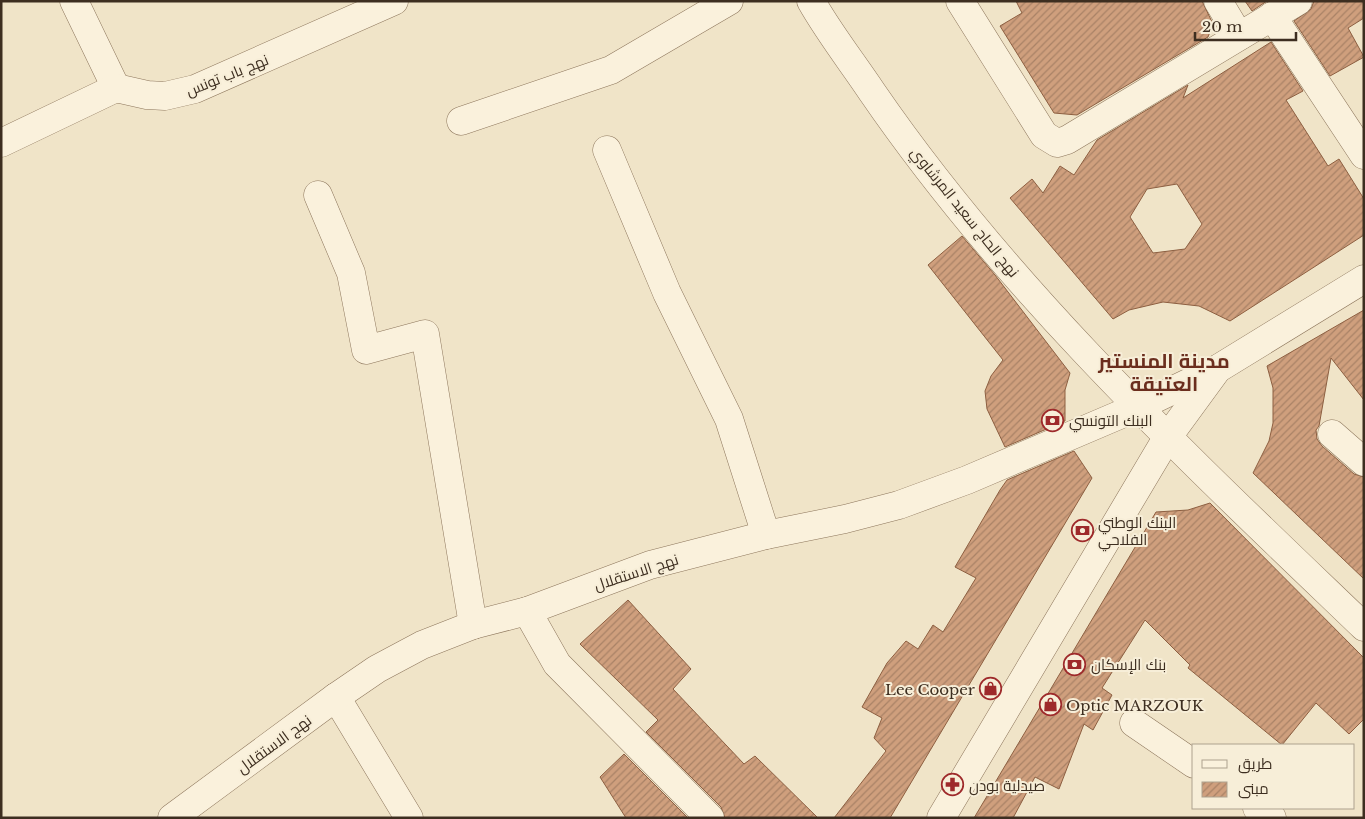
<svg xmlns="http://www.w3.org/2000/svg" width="1365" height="819" font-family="'Libre Baskerville',Cairo,serif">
<defs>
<pattern id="building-hatch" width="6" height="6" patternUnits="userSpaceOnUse" patternTransform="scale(1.25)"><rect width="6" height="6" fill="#cf9f7d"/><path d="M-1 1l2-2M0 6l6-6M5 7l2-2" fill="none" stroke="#a98266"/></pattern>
</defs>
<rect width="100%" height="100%" fill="#f0e4c8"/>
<g fill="url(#building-hatch)" stroke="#8d5f41" fill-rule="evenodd">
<path d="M1016 1H1202L1213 24 1208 37 1077 115 1054 113 1000 26 1022 13Z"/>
<path d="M1245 1H1267L1252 11Z"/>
<path d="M1314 1H1364V18L1348 28 1364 57 1330 76 1294 21 1311 9Z"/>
<path d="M1271 42 1303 91 1286 100 1328 166 1339 159 1364 199V235L1230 321 1199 306 1163 302 1129 310 1113 319 1010 198 1032 179 1043 193 1060 166 1074 175 1097 140 1188 85 1183 98ZM1177 184 1202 224 1185 249 1153 253 1130 217 1147 189Z"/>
<path d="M962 236 995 275 1070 373 1065 390V421L1005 447 987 409 985 391 991 376 1003 360 928 265Z"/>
<path d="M1364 310V400L1331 358 1319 426 1316 430 1317 439 1322 446 1354 474 1364 477V579L1253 473 1269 441 1273 423V388L1267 366Z"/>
<path d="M1074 451 1092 478 890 818H834L886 751 874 738 882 718 862 707 887 663 906 641 918 649 933 625 943 632 976 578 955 567 1000 490 1007 480Z"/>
<path d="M1210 503 1364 658V719L1349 734 1316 703 1282 745 1188 668 1190 665 1145 620 1102 688 1112 695 1093 730 1084 724 1059 789 1035 777 1013 818H974L1156 512 1188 510Z"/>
<path d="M628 600 691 669 673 689 744 764 755 756 818 818H725L721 807 646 732 658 720 580 644Z"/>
<path d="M624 754 688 818H626L600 777Z"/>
</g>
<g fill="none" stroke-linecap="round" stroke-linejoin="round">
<defs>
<g id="pedestrian">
<path d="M1218 1 1239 36"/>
<path d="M461 121 611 70 729 1"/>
<path d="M607 150 667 293 729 419 766 535"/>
<path d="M318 195 351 273 366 350 425 334 473 625"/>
<path d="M1332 434 1364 462"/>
<path d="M336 697 409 818"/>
<path d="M1134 723 1194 764"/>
<path d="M1257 808 1272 818"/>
</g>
<g id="minor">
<path d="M74 1 116 88"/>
<path d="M811 1C829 33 852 62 872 92 1010 293 1189 459 1364 627"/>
<path d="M960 1 1044 135 1057 143 1067 140 1298 1"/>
<path d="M1272 16 1364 155"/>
<path d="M1 143 116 88 147 95 165 96 195 89 394 1"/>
<path d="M527 611 557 664 710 818"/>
<path d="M172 818 336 697 377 669 422 645 473 625 527 611 650 565 766 535 845 519 899 505 967 480 1138 407 1219 368 1364 279"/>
<path d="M941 818 1167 438 1216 371"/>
</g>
</defs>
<use href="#pedestrian" stroke="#8d765c" stroke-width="29"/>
<use href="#minor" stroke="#8d765c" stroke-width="29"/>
<use href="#pedestrian" stroke="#faf1dc" stroke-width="28"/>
<use href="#minor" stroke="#faf1dc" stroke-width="28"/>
</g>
<defs>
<symbol id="bank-ring" viewBox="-11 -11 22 22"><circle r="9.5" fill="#f7eed8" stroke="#9e2a2b" stroke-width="1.5"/><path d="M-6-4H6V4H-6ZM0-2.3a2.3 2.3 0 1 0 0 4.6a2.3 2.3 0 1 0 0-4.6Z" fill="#9e2a2b"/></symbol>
<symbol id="shop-ring" viewBox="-11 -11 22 22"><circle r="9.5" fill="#f7eed8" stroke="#9e2a2b" stroke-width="1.5"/><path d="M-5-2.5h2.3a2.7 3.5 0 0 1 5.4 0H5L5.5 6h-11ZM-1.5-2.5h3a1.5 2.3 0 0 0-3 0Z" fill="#9e2a2b"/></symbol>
<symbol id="pharmacy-ring" viewBox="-11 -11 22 22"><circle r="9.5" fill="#f7eed8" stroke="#9e2a2b" stroke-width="1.5"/><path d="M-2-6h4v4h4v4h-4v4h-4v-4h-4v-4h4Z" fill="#9e2a2b"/></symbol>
</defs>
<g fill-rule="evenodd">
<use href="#bank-ring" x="1040" y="408" width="25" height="25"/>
<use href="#bank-ring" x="1070" y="518" width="25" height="25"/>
<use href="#bank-ring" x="1062" y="652" width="25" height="25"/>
<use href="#shop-ring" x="978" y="676" width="25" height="25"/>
<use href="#shop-ring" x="1038" y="692" width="25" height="25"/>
<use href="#pharmacy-ring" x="940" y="772" width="25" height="25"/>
</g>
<g text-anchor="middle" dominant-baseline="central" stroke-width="4" stroke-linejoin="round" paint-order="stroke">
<g font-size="15" fill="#3d2e20" stroke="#f7eed8">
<text transform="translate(227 75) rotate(-22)">نهج باب تونس</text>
<text transform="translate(965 212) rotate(51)">نهج الحاج سعيد المرشاوي</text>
<text transform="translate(636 572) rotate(-18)">نهج الاستقلال</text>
<text transform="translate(274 744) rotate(-36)">نهج الاستقلال</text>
</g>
<g font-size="15" fill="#3d2e20" stroke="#f7eed8" text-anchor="start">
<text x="1069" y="420">البنك التونسي</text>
<text x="1098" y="522">البنك الوطني<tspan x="1098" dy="17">الفلاحي</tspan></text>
<text x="1091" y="664">بنك الإسكان</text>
<text x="975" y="689" text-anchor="end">Lee Cooper</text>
<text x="1066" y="705">Optic MARZOUK</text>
<text x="969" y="785">صيدلية بودن</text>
</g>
<g font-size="20" font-weight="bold" fill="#6b2e1e" stroke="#f7eed8">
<text x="1164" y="361">مدينة المنستير<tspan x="1164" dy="23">العتيقة</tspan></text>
</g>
</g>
<rect width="1365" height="819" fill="none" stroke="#3d2e20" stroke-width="5"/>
<rect x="1192" y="744" width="162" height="65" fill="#f7eed8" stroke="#ada18e"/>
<rect x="1202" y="760" width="25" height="8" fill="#faf1dc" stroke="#ada18e"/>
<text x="1238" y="769" font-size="15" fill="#3d2e20">طريق</text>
<rect x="1202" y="782" width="25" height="15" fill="url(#building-hatch)" stroke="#ada18e"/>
<text x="1238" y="794" font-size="15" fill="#3d2e20">مبنى</text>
<path d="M1195 32v8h101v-8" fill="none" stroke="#3d2e20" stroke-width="2.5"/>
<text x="1202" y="32" font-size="15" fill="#3d2e20" stroke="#f7eed8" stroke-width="4" paint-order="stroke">20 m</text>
</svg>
